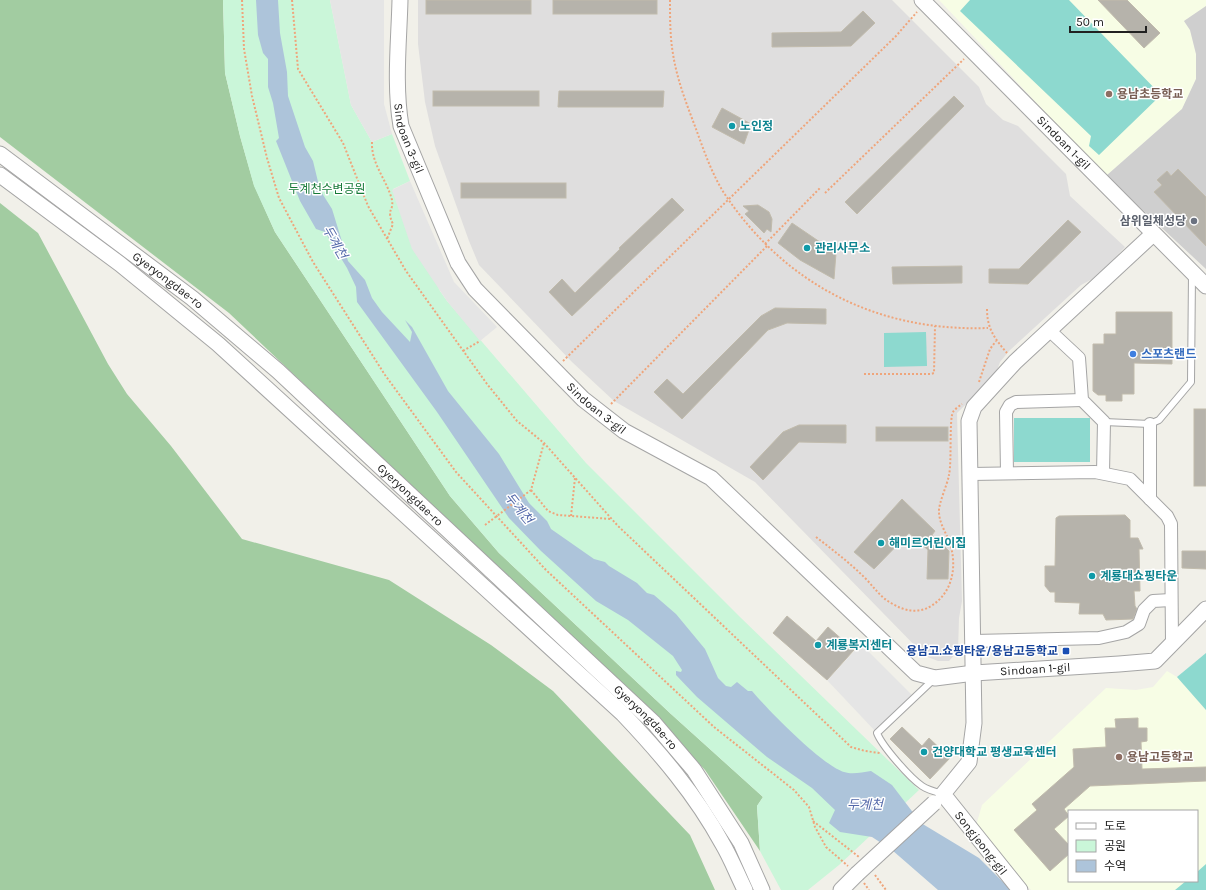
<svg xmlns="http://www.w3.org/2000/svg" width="1206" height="890" font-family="Karla,'Noto Sans KR',sans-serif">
<rect width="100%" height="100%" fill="#f1f0e9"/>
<path fill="#dfdede" d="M418 0H892L979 87 986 104 1003 120 1018 126 1066 174 1070 196 1125 247 1098 276 1081 285 1009 351 1000 362 995 376 957 413 962 601 959 618 958 651 949 661H938L925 656 755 482 614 401 572 362 479 265 469 241 435 146 425 102 418 44Z"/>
<g fill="#f7fde5" fill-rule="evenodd">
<path d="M939 0H1206V6L1184 21 1190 30 1196 54V79L1182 109 1106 176Z"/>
<path d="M1167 671 1177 677 1206 710V890H1031L975 829 982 805 1106 688 1136 690 1153 687ZM1069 811H1197V881H1069Z"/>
</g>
<path fill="#cfcfcf" d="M1206 6V269L1106 176 1182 109 1196 79V54L1190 30 1184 21Z"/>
<g fill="#a2cca1">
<path d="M0 0H223L225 73 240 136 254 185 275 232 450 496 499 553 671 714 763 797 757 806 760 851 705 770 650 712 229 313 0 137Z"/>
<path d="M0 203 38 233 108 364 127 394 171 446 242 539 389 580 491 645 553 691 690 835 715 890H0Z"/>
</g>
<path fill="#caf6d9" d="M223 0H330L351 105 372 142 392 134 410 181 393 189 440 291 447 301 586 463 740 617 919 790 839 865 808 890H781L760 851 757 806 763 797 671 714 499 553 450 496 275 232 254 186 240 136 225 73Z"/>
<g fill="#8dd9cf">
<path d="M970 0H1069L1161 95 1099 155 1089 146 1091 136 960 11Z"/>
<path d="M926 332 927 366 884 367V333Z"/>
<rect x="1014" y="418" width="76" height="44"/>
<path d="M1206 653V710L1177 677Z"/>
<path d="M1206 864V890H1175L1186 881H1197V872Z"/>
</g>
<g fill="#e5e5e5">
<path d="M330 0H384V104L392 134 372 142 351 105Z"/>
<path d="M410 181 454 282 497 327 480 341 447 301 412 249 392 190Z"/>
<path d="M861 644 914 697 877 733 827 680Z"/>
</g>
<path fill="#adc4da" d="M256 0H278L280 33 287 72 288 96 305 147 313 161 320 190 332 209 348 261 365 280 372 298 382 312 410 342 412 332 405 320 412 327 448 391 499 454 529 503 547 521 551 529 594 559 605 562 609 566 637 583 647 593 654 595 676 614 705 649 718 678 726 686 731 687 737 682 748 691H752C768 710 823 766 844 772 853 775 862 772 871 771L892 785 921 823 979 858 1011 890H938L892 850 872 837 840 832 829 823 835 810 812 788 767 757 697 697 676 675V671L681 672 682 670 673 656 628 620 596 601 541 551 509 518 437 412 357 302 356 287 347 268 325 232 316 229 300 201 276 141 279 138 273 103 268 87V59L263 53 258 35Z"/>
<g fill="#b6b3ab" stroke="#c1bbac">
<rect x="426" y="0" width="105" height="14"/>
<rect x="553" y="0" width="104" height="14"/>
<path d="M1098 0H1127L1160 33 1144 48Z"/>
<path d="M863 11 875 23 851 46 772 47V33L841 32Z"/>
<rect x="433" y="91" width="106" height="15"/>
<path d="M559 91H664L663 107H558Z"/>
<path d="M954 96 964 106 857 214 845 202Z"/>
<path d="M722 108 751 124 744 144 712 127Z"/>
<path d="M1178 169 1206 197V246L1154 192 1162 185 1157 180 1167 171 1171 176Z"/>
<rect x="461" y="183" width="105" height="15"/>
<path d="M672 198 684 210 572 316 549 292 562 279 575 293 620 249 619 248Z"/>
<path d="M758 205 769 212 772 219 771 232 767 229 764 233 745 214 749 211 743 206Z"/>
<path d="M1068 220 1081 232 1028 284 989 283V269H1019Z"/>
<path d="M792 223 836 253 834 279 800 260 778 243Z"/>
<path d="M962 266V283L893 284 892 267Z"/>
<path d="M775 308 826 309V324L787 323 768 330 682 419 654 392 667 379 683 394 761 316Z"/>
<path d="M1116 312H1172V364L1134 363V394H1122V401H1106V395H1098L1093 391V344H1104V334H1116Z"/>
<rect x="1194" y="409" width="12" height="77"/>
<path d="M799 425H846V443L799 442 763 480 750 467 783 432Z"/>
<rect x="876" y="427" width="72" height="14"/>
<path d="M902 499 935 531 932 535 949 551 948 579H927L928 550 909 533 874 569 854 552Z"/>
<path d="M1125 515 1130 520V538H1138L1143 549H1139L1140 591H1134L1135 606 1137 609 1133 619 1106 620 1103 614H1079L1080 603 1055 602V592H1050L1045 586V566H1055L1056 518 1059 516Z"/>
<path d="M1182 551H1206V569L1182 568Z"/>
<path d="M787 616 816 641 828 627 854 650 827 680 773 633Z"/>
<path d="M1138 718V728H1147V741L1141 742 1142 769 1206 767V781L1090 786 1064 809 1069 816 1054 829 1069 845V854L1050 871 1014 830 1037 810 1032 804 1074 767 1073 749 1106 747 1105 728H1116L1115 719Z"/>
<path d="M902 727 922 746 929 738 950 758 930 779 890 739Z"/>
</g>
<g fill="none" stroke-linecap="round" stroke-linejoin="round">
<defs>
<g id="service">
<path d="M1104 422 1150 424 1159 420 1191 382 1192 274"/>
<path d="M934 679 877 733C882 746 910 778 922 786 928 790 936 792 943 794"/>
</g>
<g id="minor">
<path d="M1049 330 1079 358 1082 400 1104 422 1103 473"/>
<path d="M1150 424V499"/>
<path d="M1007 473 1006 412 1010 405 1016 402 1082 400"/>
<path d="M971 474 1095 472 1130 479 1167 516 1171 524 1172 643"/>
<path d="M974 641 1099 638 1126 632 1139 624 1144 610 1153 601 1171 600"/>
</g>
<g id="tertiary">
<path id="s1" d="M400 0C399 41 394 85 401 126L458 263 475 289 583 399 624 431 711 478 916 673 935 678 974 673 1119 664 1155 661 1206 609"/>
<path id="s2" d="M922 0 1206 286"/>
<path id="s3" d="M0 154 192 298 278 371 654 723 694 770 741 843 762 890"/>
<path d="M0 175 120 264 218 344 623 714C660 753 696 795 722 843 731 858 737 874 745 890"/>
<path d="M841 890 857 874"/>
<path d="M1020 890 943 794 969 762 974 723 969 421 974 407 1015 362 1153 234"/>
</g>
</defs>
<use href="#service" stroke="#a5a5a5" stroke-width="8"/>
<use href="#minor" stroke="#a5a5a5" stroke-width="14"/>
<use href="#tertiary" stroke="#a5a5a5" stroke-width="17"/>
<g stroke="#efa57b" stroke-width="2" stroke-dasharray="2 2" stroke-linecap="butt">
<path d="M242 0 244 49 252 96 267 158 279 198 313 262 385 375 456 472 546 570 714 727 794 790 809 807 815 827 826 847 848 866"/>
<path d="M292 0 298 69 343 143 368 206 406 271 487 384 517 421 544 443 618 526 851 747 865 751 880 753"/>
<path d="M670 0C670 18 670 37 673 54 677 80 687 105 696 129 704 151 712 174 724 193 785 285 878 332 988 328"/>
<path d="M372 142C371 164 387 180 392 200 394 211 386 209 393 224L387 239"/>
<path d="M825 193 964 59"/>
<path d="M765 244 821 187"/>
<path d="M987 309C987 329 995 339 1007 353"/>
<path d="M463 351 480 341"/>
<path d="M563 361 896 36 917 12"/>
<path d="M864 374H931L934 373 935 326"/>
<path d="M979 382 990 349 996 341"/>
<path d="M611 404 767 246"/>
<path d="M531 490 548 511 558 515 611 519"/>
<path d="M571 516 575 478"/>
<path d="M485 525 531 490 544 443"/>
<path d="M816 537C833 550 850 563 865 578 874 587 880 597 891 603 904 611 918 614 931 606 951 594 957 570 951 547 948 535 940 526 939 513 938 504 947 486 949 475 952 461 949 419 953 412 955 409 959 406 962 404"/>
<path d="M813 821 859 857"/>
<path d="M875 875 886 890"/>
<path d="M864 883 869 890"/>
</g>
<use href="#service" stroke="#fff" stroke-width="6"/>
<use href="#minor" stroke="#fff" stroke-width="12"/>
<use href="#tertiary" stroke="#fff" stroke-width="15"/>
<defs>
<path id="tertiary-bridge" d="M857 874 934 803"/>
</defs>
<use href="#tertiary-bridge" stroke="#a5a5a5" stroke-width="17" stroke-linecap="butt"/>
<use href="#tertiary-bridge" stroke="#fff" stroke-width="15"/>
</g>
<g fill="#8d6e63" stroke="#fff" stroke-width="1.5">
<circle cx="1109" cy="94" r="4"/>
<circle cx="1119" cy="757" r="4"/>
</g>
<g fill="#0f9aa8" stroke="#fff" stroke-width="1.5">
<circle cx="732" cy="126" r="4"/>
<circle cx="807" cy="248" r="4"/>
<circle cx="881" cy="543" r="4"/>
<circle cx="1092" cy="576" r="4"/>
<circle cx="818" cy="645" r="4"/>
<circle cx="924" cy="752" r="4"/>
</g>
<circle fill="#6b7280" stroke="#fff" stroke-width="1.5" cx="1194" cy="221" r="4"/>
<circle fill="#3f7fe0" stroke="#fff" stroke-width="1.5" cx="1133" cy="354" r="4"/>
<rect fill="#1a4fb4" stroke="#fff" stroke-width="1.5" x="1062" y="647" width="8" height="8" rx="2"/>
<g text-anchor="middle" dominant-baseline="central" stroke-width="3" stroke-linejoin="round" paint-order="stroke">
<g font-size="12" font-weight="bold" fill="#785e54" stroke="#fff" text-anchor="start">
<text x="1117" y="94">용남초등학교</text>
<text x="1127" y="757">용남고등학교</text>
</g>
<g font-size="12" font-weight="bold" fill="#0d838f" stroke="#fff" text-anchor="start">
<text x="740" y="126">노인정</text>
<text x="815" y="248">관리사무소</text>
<text x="889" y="543">해미르어린이집</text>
<text x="1100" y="576">계룡대쇼핑타운</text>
<text x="826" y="645">계룡복지센터</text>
<text x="932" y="752">건양대학교 평생교육센터</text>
</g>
<g font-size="12" fill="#212121" stroke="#fff">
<text stroke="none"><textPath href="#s1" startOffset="140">Sindoan 3-gil</textPath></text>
<text stroke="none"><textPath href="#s2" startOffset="201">Sindoan 1-gil</textPath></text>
<text stroke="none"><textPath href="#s3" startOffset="210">Gyeryongdae-ro</textPath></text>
<text stroke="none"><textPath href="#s1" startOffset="476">Sindoan 3-gil</textPath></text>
<text stroke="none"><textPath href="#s3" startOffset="534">Gyeryongdae-ro</textPath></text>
<text stroke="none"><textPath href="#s1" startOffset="1014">Sindoan 1-gil</textPath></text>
<text stroke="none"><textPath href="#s3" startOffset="858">Gyeryongdae-ro</textPath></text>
<text transform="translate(981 843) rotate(52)">Songjeong-gil</text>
</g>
<g font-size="12" fill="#157937" stroke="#fff">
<text x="327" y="189">두계천수변공원</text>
</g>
<g font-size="12" font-weight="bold" fill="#5b616d" stroke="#fff" text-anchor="end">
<text x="1186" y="221">삼위일체성당</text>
</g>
<g font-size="12" font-weight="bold" fill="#366cbe" stroke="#fff" text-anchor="start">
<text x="1141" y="354">스포츠랜드</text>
</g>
<g font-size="12" font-weight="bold" fill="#164399" stroke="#fff" text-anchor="end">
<text x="1058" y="651">용남고.쇼핑타운/용남고등학교</text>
</g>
<g font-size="13" font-style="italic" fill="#5469aa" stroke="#fff">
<text transform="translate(335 242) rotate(60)">두계천</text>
<text transform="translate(519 508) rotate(51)">두계천</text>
<text x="865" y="804">두계천</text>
</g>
</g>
<rect x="1068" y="810" width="130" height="72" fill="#ffffff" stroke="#a6a6a6"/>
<rect x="1076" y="823" width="20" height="6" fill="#ffffff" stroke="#a6a6a6"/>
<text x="1104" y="830" font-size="12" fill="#212121">도로</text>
<rect x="1076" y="840" width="20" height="12" fill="#caf6d9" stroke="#a6a6a6"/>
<text x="1104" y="850" font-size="12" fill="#212121">공원</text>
<rect x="1076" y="860" width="20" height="12" fill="#adc4da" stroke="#a6a6a6"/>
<text x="1104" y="870" font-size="12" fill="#212121">수역</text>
<path d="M1070 26v6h76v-6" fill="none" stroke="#212121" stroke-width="2"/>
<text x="1076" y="26" font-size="12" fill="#212121" stroke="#ffffff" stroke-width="3" paint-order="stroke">50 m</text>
</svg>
